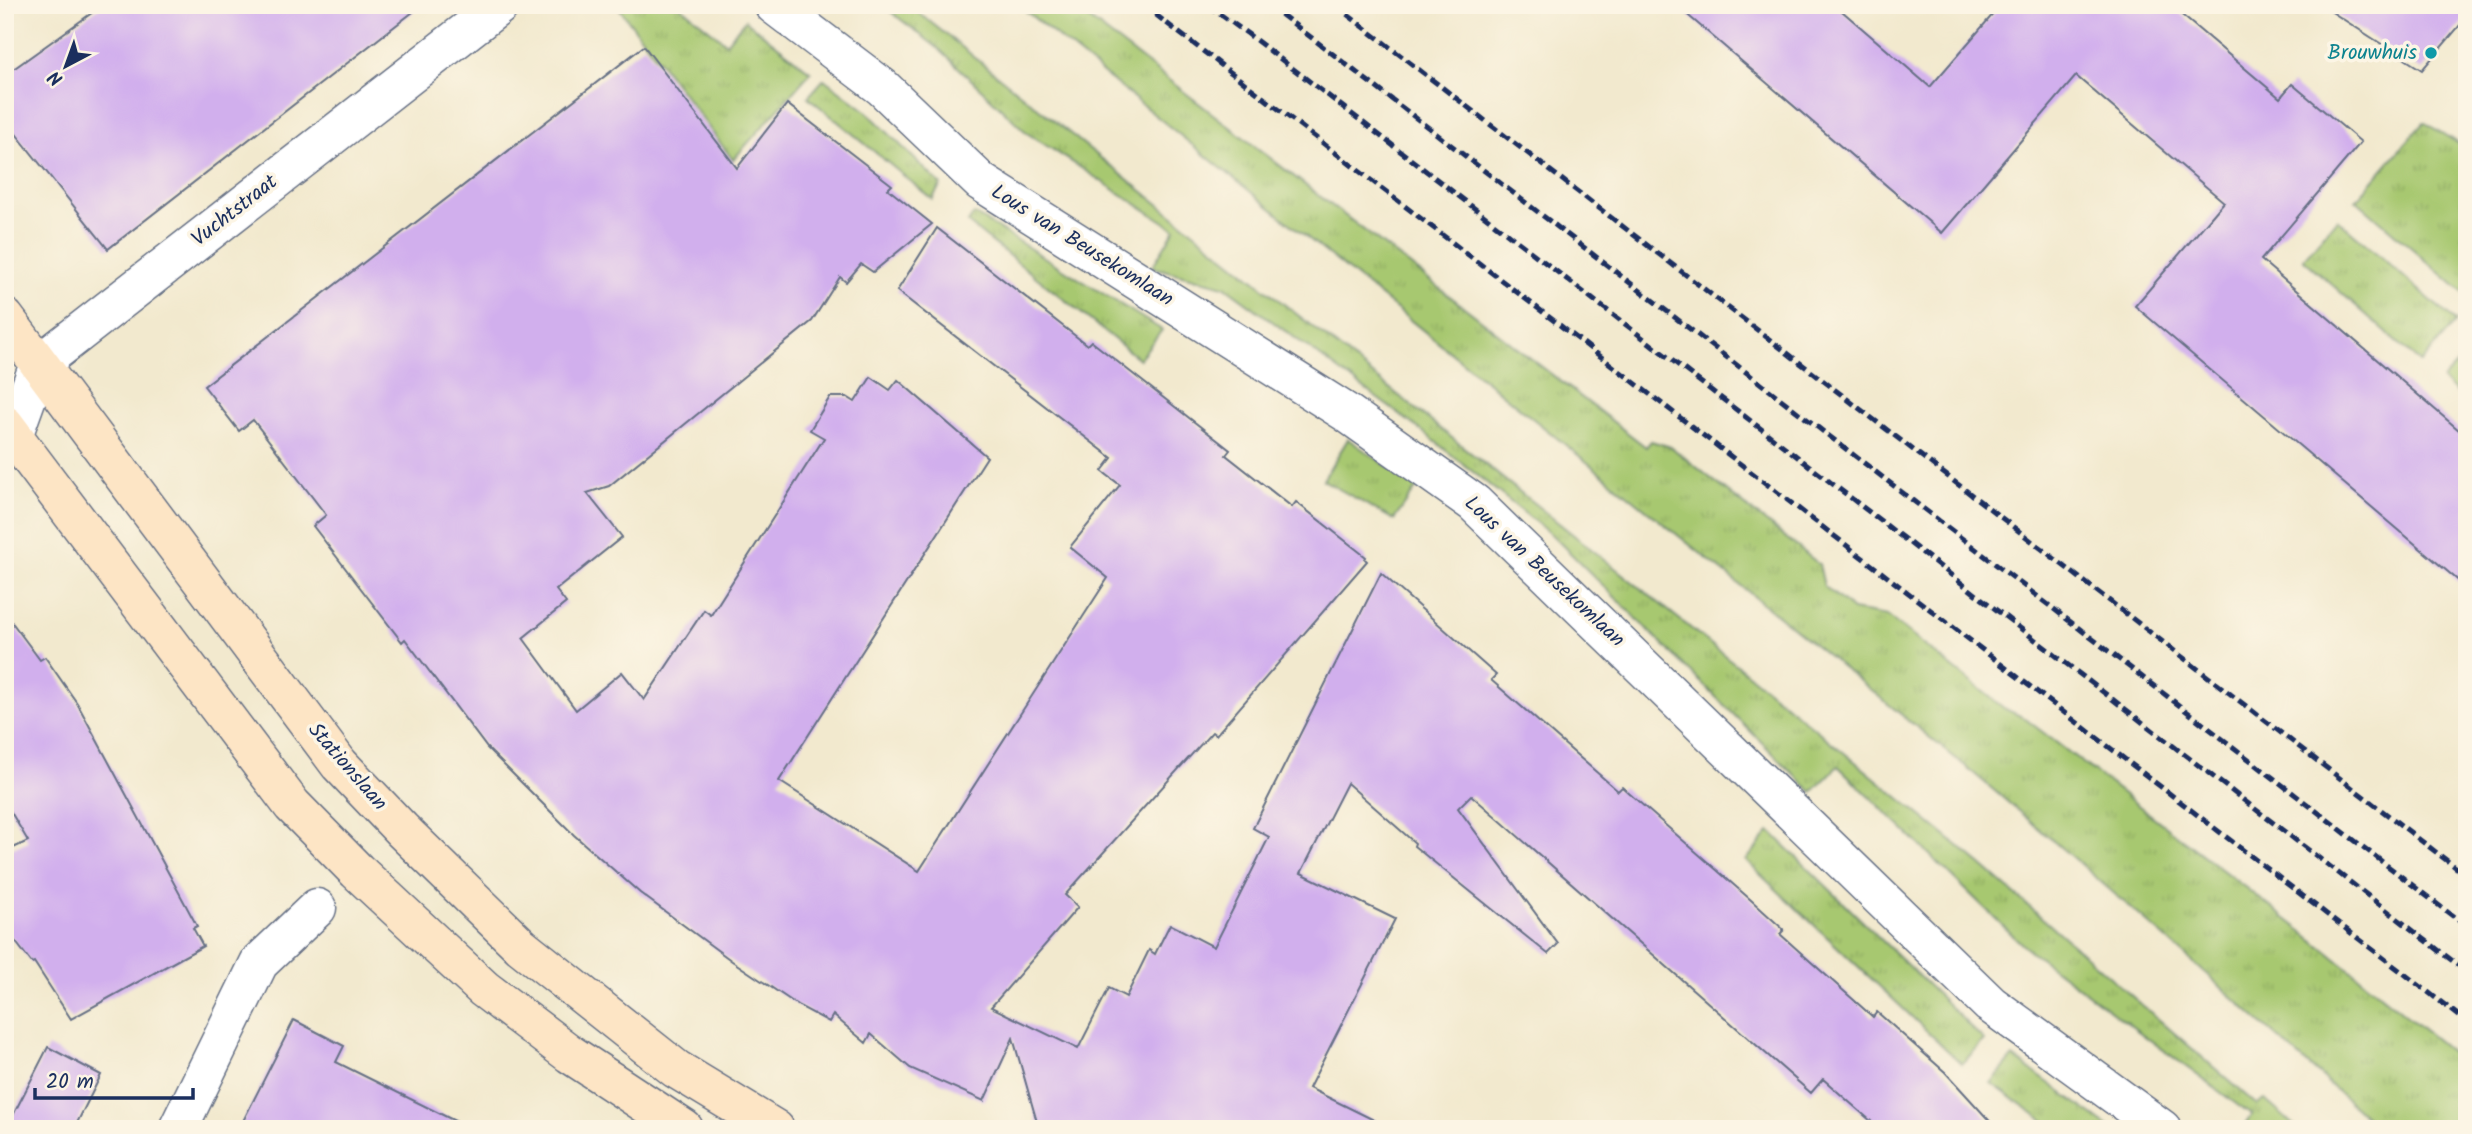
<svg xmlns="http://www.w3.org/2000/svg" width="2472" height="1134" font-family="Kalam,sans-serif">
<defs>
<pattern id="grass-tufts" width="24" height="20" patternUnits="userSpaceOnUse" patternTransform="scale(1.75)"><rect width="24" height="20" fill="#a7c870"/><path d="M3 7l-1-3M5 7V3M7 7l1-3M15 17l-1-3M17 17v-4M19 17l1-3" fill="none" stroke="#8fac63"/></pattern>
</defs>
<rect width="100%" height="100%" fill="#fcf5e5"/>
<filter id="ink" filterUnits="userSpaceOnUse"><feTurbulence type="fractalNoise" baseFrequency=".0143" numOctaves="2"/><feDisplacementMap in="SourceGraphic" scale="14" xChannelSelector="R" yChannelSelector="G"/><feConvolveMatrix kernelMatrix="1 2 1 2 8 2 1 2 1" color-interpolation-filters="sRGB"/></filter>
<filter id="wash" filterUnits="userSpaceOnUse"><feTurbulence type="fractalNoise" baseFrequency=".00686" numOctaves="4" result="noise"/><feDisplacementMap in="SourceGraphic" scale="28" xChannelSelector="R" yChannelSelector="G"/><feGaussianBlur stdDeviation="1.57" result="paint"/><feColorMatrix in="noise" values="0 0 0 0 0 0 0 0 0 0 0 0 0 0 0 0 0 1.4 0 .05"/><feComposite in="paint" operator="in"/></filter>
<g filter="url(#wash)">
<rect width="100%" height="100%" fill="#f2e9ce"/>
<g fill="url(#grass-tufts)" stroke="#617c67" stroke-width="2">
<path d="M617 5H679L726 43 745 20 811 72 733 160Z"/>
<path d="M882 5H909L1748 674 1980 864 2257 1105 2265 1100 2298 1129H2242L2253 1113 2251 1115 2025 947 1838 766 1812 792 1553 536 1422 431 1224 286 1152 267 1175 229 1027 133 939 49Z"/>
<path d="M1018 5H1071L1646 447 1651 441 1671 447 1819 564 1824 586 1853 610 1887 616 2005 709 2023 717 2307 935 2467 1065V1129H2379C2243 1005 2104 883 1964 765Z"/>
<path d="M824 79 865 110 941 185 932 199 808 97Z"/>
<path d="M2424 122 2467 149V296L2356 200Z"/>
<path d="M974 214 1162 330 1139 359 968 223Z"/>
<path d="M2337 219 2456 322 2421 363 2303 259Z"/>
<path d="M2467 353V402L2442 380Z"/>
<path d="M1348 439 1417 487 1394 520 1323 480Z"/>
<path d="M1770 831 1984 1040 1962 1064 1746 861Z"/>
<path d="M2013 1057 2112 1129H2056L1991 1083Z"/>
</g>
<g id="blocks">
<g fill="#d1afed">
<path d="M103 5H422L108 249 5 120V75Z"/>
<path d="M1676 5H1835L1930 87 2001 5H2170L2280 98 2292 84 2361 142 2261 260 2467 437V588L2135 306 2224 202 2076 76 1942 233Z"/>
<path d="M2321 5H2467V17L2422 70Z"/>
<path d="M644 46 737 168 787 104 892 185 888 189 932 224 873 272 861 264 846 282 840 277 812 321 609 486 587 493 622 537 556 590 566 603 523 638 576 710 622 672 644 700 704 610 711 615 824 438 810 430 830 397H847L855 402 871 377 890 390 898 380 987 457 779 781 919 871 1108 578 1070 547 1120 485 1102 471 1112 458 897 291 937 228 1087 345 1091 341 1230 450 1226 455 1292 507 1296 502 1366 557 1365 559 1367 561 1216 735 1212 732 1065 895 1078 907 991 1007 1078 1049 1109 988 1126 997 1149 950 1155 954 1170 924 1214 947 1269 837 1253 828 1381 573 1496 675 1491 680 1618 791 1622 787 1751 900 1784 930 1780 934 1810 961 1873 1017 1877 1012 1945 1072 1997 1129H1880L1823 1079 1811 1093 1471 795 1458 808 1558 944 1548 954 1414 846 1415 843 1347 783 1301 873 1395 919 1309 1088 1392 1129H1039L1013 1038 984 1101 910 1068 871 1034 866 1043 833 1015 829 1022 799 1006 732 961 640 893 574 835 487 748 405 639 402 642 313 526 326 515 253 420 239 431 204 386Z"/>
<path d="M5 613 40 660 45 657 77 703 197 926 193 928 203 946 71 1019 34 962 32 963 5 928V852L28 841 5 802Z"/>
<path d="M294 1020 344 1046 336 1062 471 1129H239Z"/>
<path d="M48 1047 101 1075 74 1129H6Z"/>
</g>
</g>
</g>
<g filter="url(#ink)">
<use href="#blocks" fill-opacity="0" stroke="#667085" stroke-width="2"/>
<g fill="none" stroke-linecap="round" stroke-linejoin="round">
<defs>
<g id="street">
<path d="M774 5 882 87 981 182 1347 413 1474 503 1990 1004 2162 1129"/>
<path d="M5 442 13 436 39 364 500 5"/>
<path d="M178 1129 259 963 317 908"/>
</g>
<g id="secondary">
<path d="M5 318 339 764 402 830 521 946 676 1069 775 1129"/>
<path d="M5 425 292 805 357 871 484 989 570 1054 684 1129"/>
</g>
</defs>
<use href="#street" stroke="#667085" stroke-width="41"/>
<use href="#secondary" stroke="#667085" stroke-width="41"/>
<use href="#street" stroke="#fff" stroke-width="38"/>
<use href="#secondary" stroke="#fde5c5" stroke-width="38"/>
<g stroke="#1b2f5e" stroke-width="5" stroke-dasharray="10 5" stroke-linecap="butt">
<path d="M1143 5 2467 1022"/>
<path d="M1207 5 1248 34 2467 972"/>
<path d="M1269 5 2467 927"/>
<path d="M1335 5 2467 876"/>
</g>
</g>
</g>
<circle fill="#0f9aa8" stroke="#fcf5e5" stroke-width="2.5" cx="2431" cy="53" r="7"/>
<g text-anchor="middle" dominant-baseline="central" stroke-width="7" stroke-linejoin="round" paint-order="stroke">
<g font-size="21" fill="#0d838f" stroke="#fcf5e5" text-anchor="end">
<text x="2417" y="53">Brouwhuis</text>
</g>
<g font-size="21" fill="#1b2f5e" stroke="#fcf5e5">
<text transform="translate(235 211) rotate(-38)">Vuchtstraat</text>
<text transform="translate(1082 246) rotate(32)">Lous van Beusekomlaan</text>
<text transform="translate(1544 572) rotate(43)">Lous van Beusekomlaan</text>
<text transform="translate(347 767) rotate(49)">Stationslaan</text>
</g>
</g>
<rect width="2472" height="1134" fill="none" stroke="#fcf5e5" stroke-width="28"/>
<g transform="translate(66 66) rotate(221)" stroke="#fcf5e5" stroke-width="5" paint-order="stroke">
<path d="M0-5L12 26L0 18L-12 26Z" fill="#1b2f5e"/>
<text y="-10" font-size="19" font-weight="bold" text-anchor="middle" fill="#1b2f5e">N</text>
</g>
<path d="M35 1088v10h158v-10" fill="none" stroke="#1b2f5e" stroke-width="3.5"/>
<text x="46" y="1088" font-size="21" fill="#1b2f5e" stroke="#fcf5e5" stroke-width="5" paint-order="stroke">20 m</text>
</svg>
